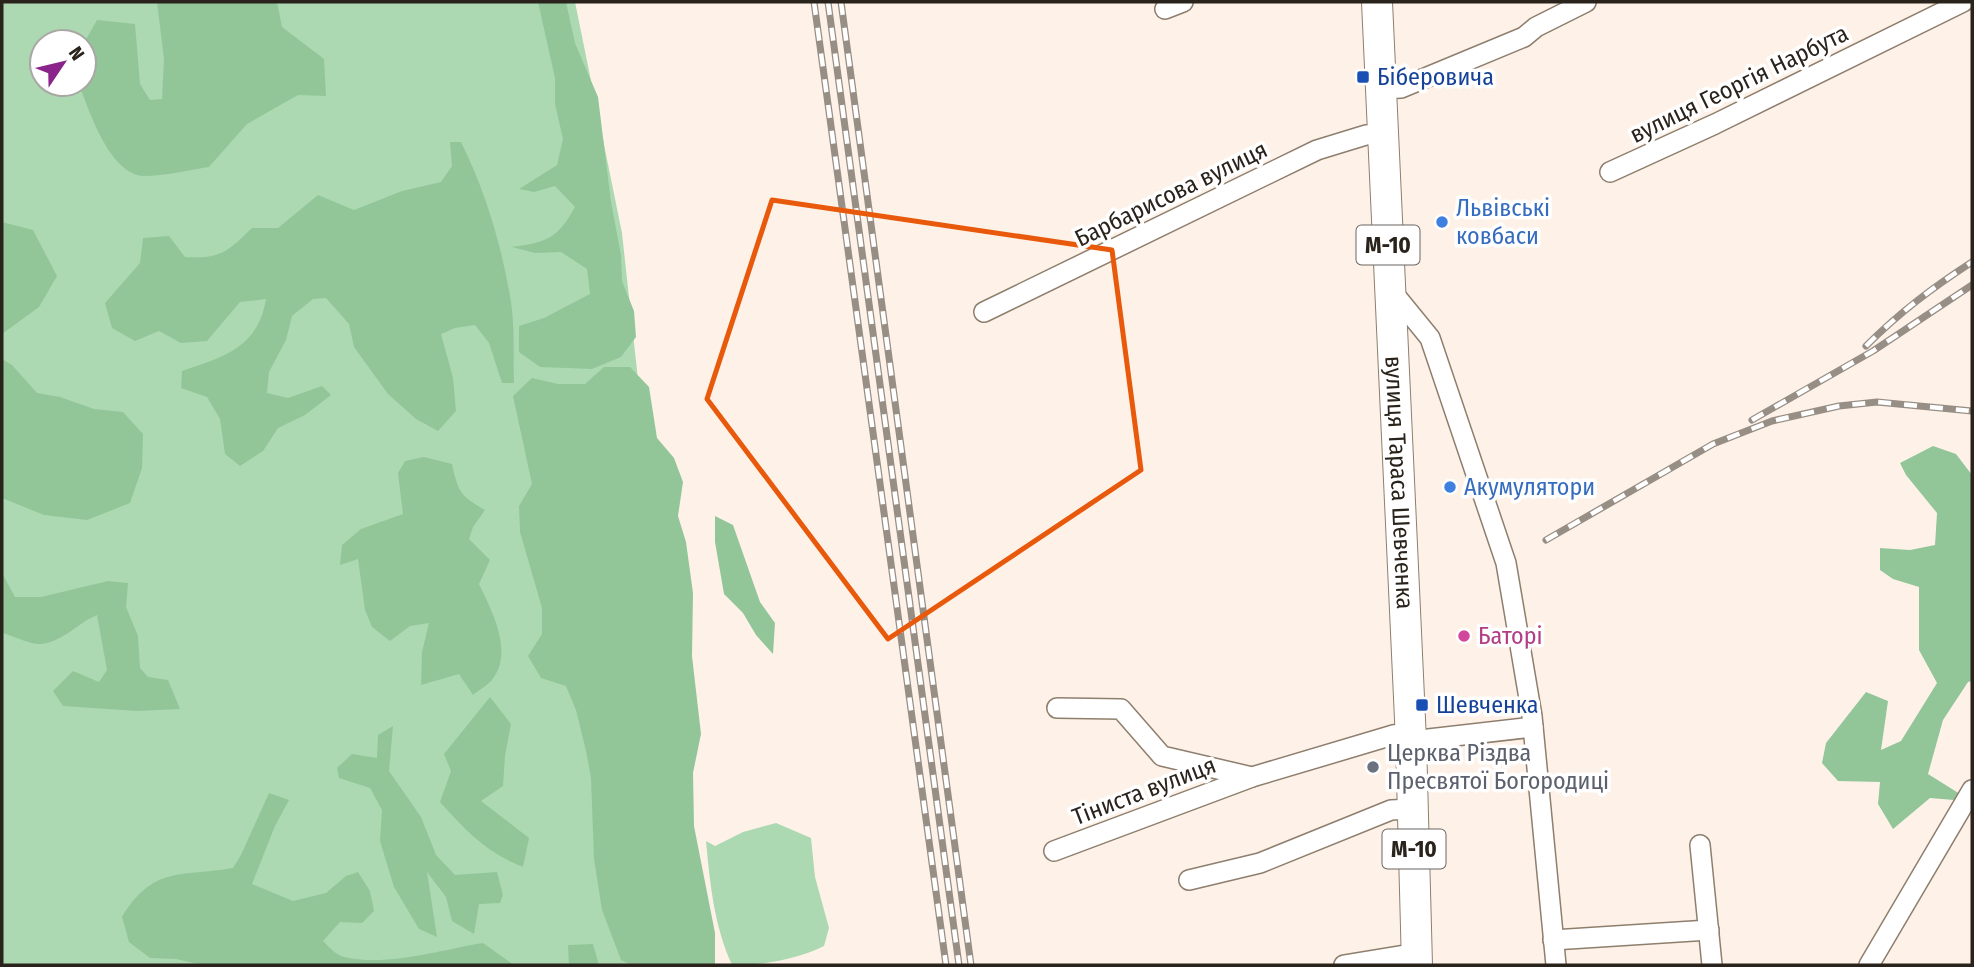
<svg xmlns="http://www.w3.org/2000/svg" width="1974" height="967" font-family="'Fira Sans Condensed',sans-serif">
<rect width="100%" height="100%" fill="#fef2e8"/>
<g fill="#acd9b1" fill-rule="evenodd">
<path d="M2 2H575L622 233 702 965H2ZM42 42H84V84H42Z"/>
<path d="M776 823 811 838 815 877 829 928 824 946C795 960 764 965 732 965 714 925 710 884 706 841L715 846 743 832Z"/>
</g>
<g fill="#92c699">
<path d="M157 2H277L282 27 324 59 326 96 298 95 247 124 209 167C188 170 165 176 144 176 110 175 89 111 79 84H84V43L97 20 135 24 140 84 150 100 162 99 164 59Z"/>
<path d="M538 2H566L575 43 598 97 611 202 621 255 622 281 634 311 636 337 621 357 592 369 540 367 519 352V326L544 318 590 294 587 269 561 252 535 253 512 247C547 242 557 239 575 207L555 186 534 192 519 189 557 165 563 139 555 104V78Z"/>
<path d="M450 142H461C486 192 502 247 511 302 515 328 513 356 514 383H502L489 343 475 325 455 328 441 334 453 378 456 411 438 431 416 419 388 394 354 347 349 324 326 298 313 299 292 316 286 340 269 372 267 393 288 398 322 386 331 395 305 415 278 428 263 451 240 466 225 454 220 419 207 397 181 388 182 371C223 357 258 348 266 299L240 302 207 341 181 343 159 331 135 341 112 328 105 303 140 263 143 238 169 236 185 257C221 259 227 252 252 228H278L318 195 354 210 402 191 441 182 452 166Z"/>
<path d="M2 222 33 230 57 276 39 307 2 334Z"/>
<path d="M2 359 12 365 37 393 60 397 94 409 123 412 143 434 142 468 130 503 87 520 44 515 2 498Z"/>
<path d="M604 367H630L649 387 657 438 674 458 683 482 678 516 686 542 693 593 692 656 701 734 693 773 694 826 715 933V965H631L621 960 602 910 594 859 591 778 586 751 576 710 566 686 541 678 528 656 542 634V608L520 532 519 506 532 484 513 396 532 378 558 384H585Z"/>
<path d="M1933 446 1956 454 1972 475V681L1968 682 1943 720 1928 774 1960 794 1954 800 1930 798 1893 829 1878 804 1880 782 1838 781 1822 763 1826 743 1866 692 1888 701 1881 750 1901 741 1937 683 1919 650V587L1893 579 1880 570V548L1910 550 1935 545 1937 513 1906 475 1900 463Z"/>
<path d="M424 457 452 464C458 491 460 496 485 510L473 527 469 539 490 560 479 584C491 609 513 650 494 677 490 684 479 690 473 695L459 674 421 685 422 652 429 623 410 626 390 641 372 627 365 610 358 559 340 565 342 545 361 529 403 514 398 473 405 461Z"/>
<path d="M715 516 733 525 760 602 775 623 773 654 756 635 743 613 724 594 715 542Z"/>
<path d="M2 573 15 597H41L108 581 128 583 126 607 138 636 140 668 148 677 168 680 180 709 137 711 63 706 53 691 73 671 99 682 107 670 97 615C79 622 63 642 41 644 31 645 13 636 3 633Z"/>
<path d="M490 697 511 724 505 756 503 786 481 801 529 838 523 867C487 853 466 831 440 802L451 771 444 754Z"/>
<path d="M393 726 389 771 421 817 436 855 455 875 497 872 503 895 500 903 479 904 474 934 452 921 446 897 427 872 437 937 419 929 394 887 380 841 382 810 370 788 339 778 337 768 352 754 377 758 378 735Z"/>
<path d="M269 793 289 800 275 826 252 884 293 901 326 893 346 876 358 872 370 891 374 911 362 923 340 922 323 941C328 946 336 955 344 957 387 967 440 950 483 943L514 965H537H202L176 959 150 958 129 942 122 917C153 865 182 877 233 868L241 855Z"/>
<path d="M593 944 599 965H569L568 945Z"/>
</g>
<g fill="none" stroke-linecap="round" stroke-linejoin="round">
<defs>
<g id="minor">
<path d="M1165 9 1183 2"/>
<path d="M1381 89 1401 88 1524 37 1536 27 1586 2"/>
<path d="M1610 172 1715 124 1963 2"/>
<path d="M1390 289 1430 338 1506 563 1532 716 1556 965"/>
<path d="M984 312 1317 150 1366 135 1383 134"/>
<path d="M1057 708 1121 709 1162 756 1252 777"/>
<path d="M1411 741 1533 727"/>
<path d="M1700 845 1712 965"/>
<path d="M1054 851 1252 777 1393 735 1410 733"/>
<path d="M1189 880 1260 863 1391 810 1413 809"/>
<path d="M1553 940 1709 930"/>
<path d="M1344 965 1417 953"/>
<path d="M1869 965 1972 790"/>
</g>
<g id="primary">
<path id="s1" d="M1377 2 1411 741 1417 965"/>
</g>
</defs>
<use href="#minor" stroke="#8e7e6d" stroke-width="22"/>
<use href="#primary" stroke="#8e7e6d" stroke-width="32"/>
<use href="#minor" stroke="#fff" stroke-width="19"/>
<use href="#primary" stroke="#fff" stroke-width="30"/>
<defs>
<g id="rail">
<path d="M814 2 946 965"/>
<path d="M828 2 959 965"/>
<path d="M841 2 971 965"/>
<path d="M1866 346C1900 312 1932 288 1972 262"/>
<path d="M1752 420 1873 351 1972 285"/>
<path d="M1546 540 1713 444 1772 421 1839 406 1877 402 1972 411"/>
</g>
</defs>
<use href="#rail" stroke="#978e85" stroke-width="7"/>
<use href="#rail" stroke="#fff" stroke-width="4.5" stroke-dasharray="13" stroke-linecap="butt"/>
</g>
<path fill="none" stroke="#e8590c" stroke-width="5" stroke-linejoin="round" d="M772 200 1112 250 1141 470 888 639 707 399Z"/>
<g fill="#1a4fb4" stroke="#fff" stroke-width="2.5">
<rect x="1356" y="70" width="14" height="14" rx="3.5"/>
<rect x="1415" y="698" width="14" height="14" rx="3.5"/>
</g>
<g fill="#3f7fe0" stroke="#fff" stroke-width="2.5">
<circle cx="1442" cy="222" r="7"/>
<circle cx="1450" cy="487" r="7"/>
</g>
<circle fill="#d1479c" stroke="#fff" stroke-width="2.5" cx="1464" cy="636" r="7"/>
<circle fill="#6b7280" stroke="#fff" stroke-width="2.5" cx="1373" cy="767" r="7"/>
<g text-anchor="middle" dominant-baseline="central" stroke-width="7" stroke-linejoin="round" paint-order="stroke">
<g fill="#fff" stroke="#696560" stroke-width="2">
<rect x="1356.5" y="225.5" width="63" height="39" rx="5"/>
<rect x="1382.5" y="829.5" width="63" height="39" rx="5"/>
</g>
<g font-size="23" font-weight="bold" fill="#29231c">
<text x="1388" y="245">М-10</text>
<text x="1414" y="849">М-10</text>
</g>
<g font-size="24" fill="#164399" stroke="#fff" text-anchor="start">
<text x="1377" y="77">Біберовича</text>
<text x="1436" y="705">Шевченка</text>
</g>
<g font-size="24" fill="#29231c" stroke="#fff">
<text transform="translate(1739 84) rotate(-26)">вулиця Георгія Нарбута</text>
<text transform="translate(1171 194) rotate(-26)">Барбарисова вулиця</text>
<text stroke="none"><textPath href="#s1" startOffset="481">вулиця Тараса Шевченка</textPath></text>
<text transform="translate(1144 791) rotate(-21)">Тіниста вулиця</text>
</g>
<g font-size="24" fill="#366cbe" stroke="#fff" text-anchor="start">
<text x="1456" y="208">Львівські<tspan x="1456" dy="28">ковбаси</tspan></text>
<text x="1464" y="487">Акумулятори</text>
</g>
<g font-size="24" fill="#b23c85" stroke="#fff" text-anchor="start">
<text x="1478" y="636">Баторі</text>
</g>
<g font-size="24" fill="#5b616d" stroke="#fff" text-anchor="start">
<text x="1387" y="753">Церква Різдва<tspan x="1387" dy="28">Пресвятої Богородиці</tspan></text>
</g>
</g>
<rect width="1974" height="967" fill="none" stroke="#29231c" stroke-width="7"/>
<g transform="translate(63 63) rotate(55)"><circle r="33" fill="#ffffff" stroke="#a9a7a4" stroke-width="2"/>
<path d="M0-5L12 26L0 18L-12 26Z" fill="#8a248b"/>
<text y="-10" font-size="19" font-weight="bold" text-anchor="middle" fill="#29231c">N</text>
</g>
</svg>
